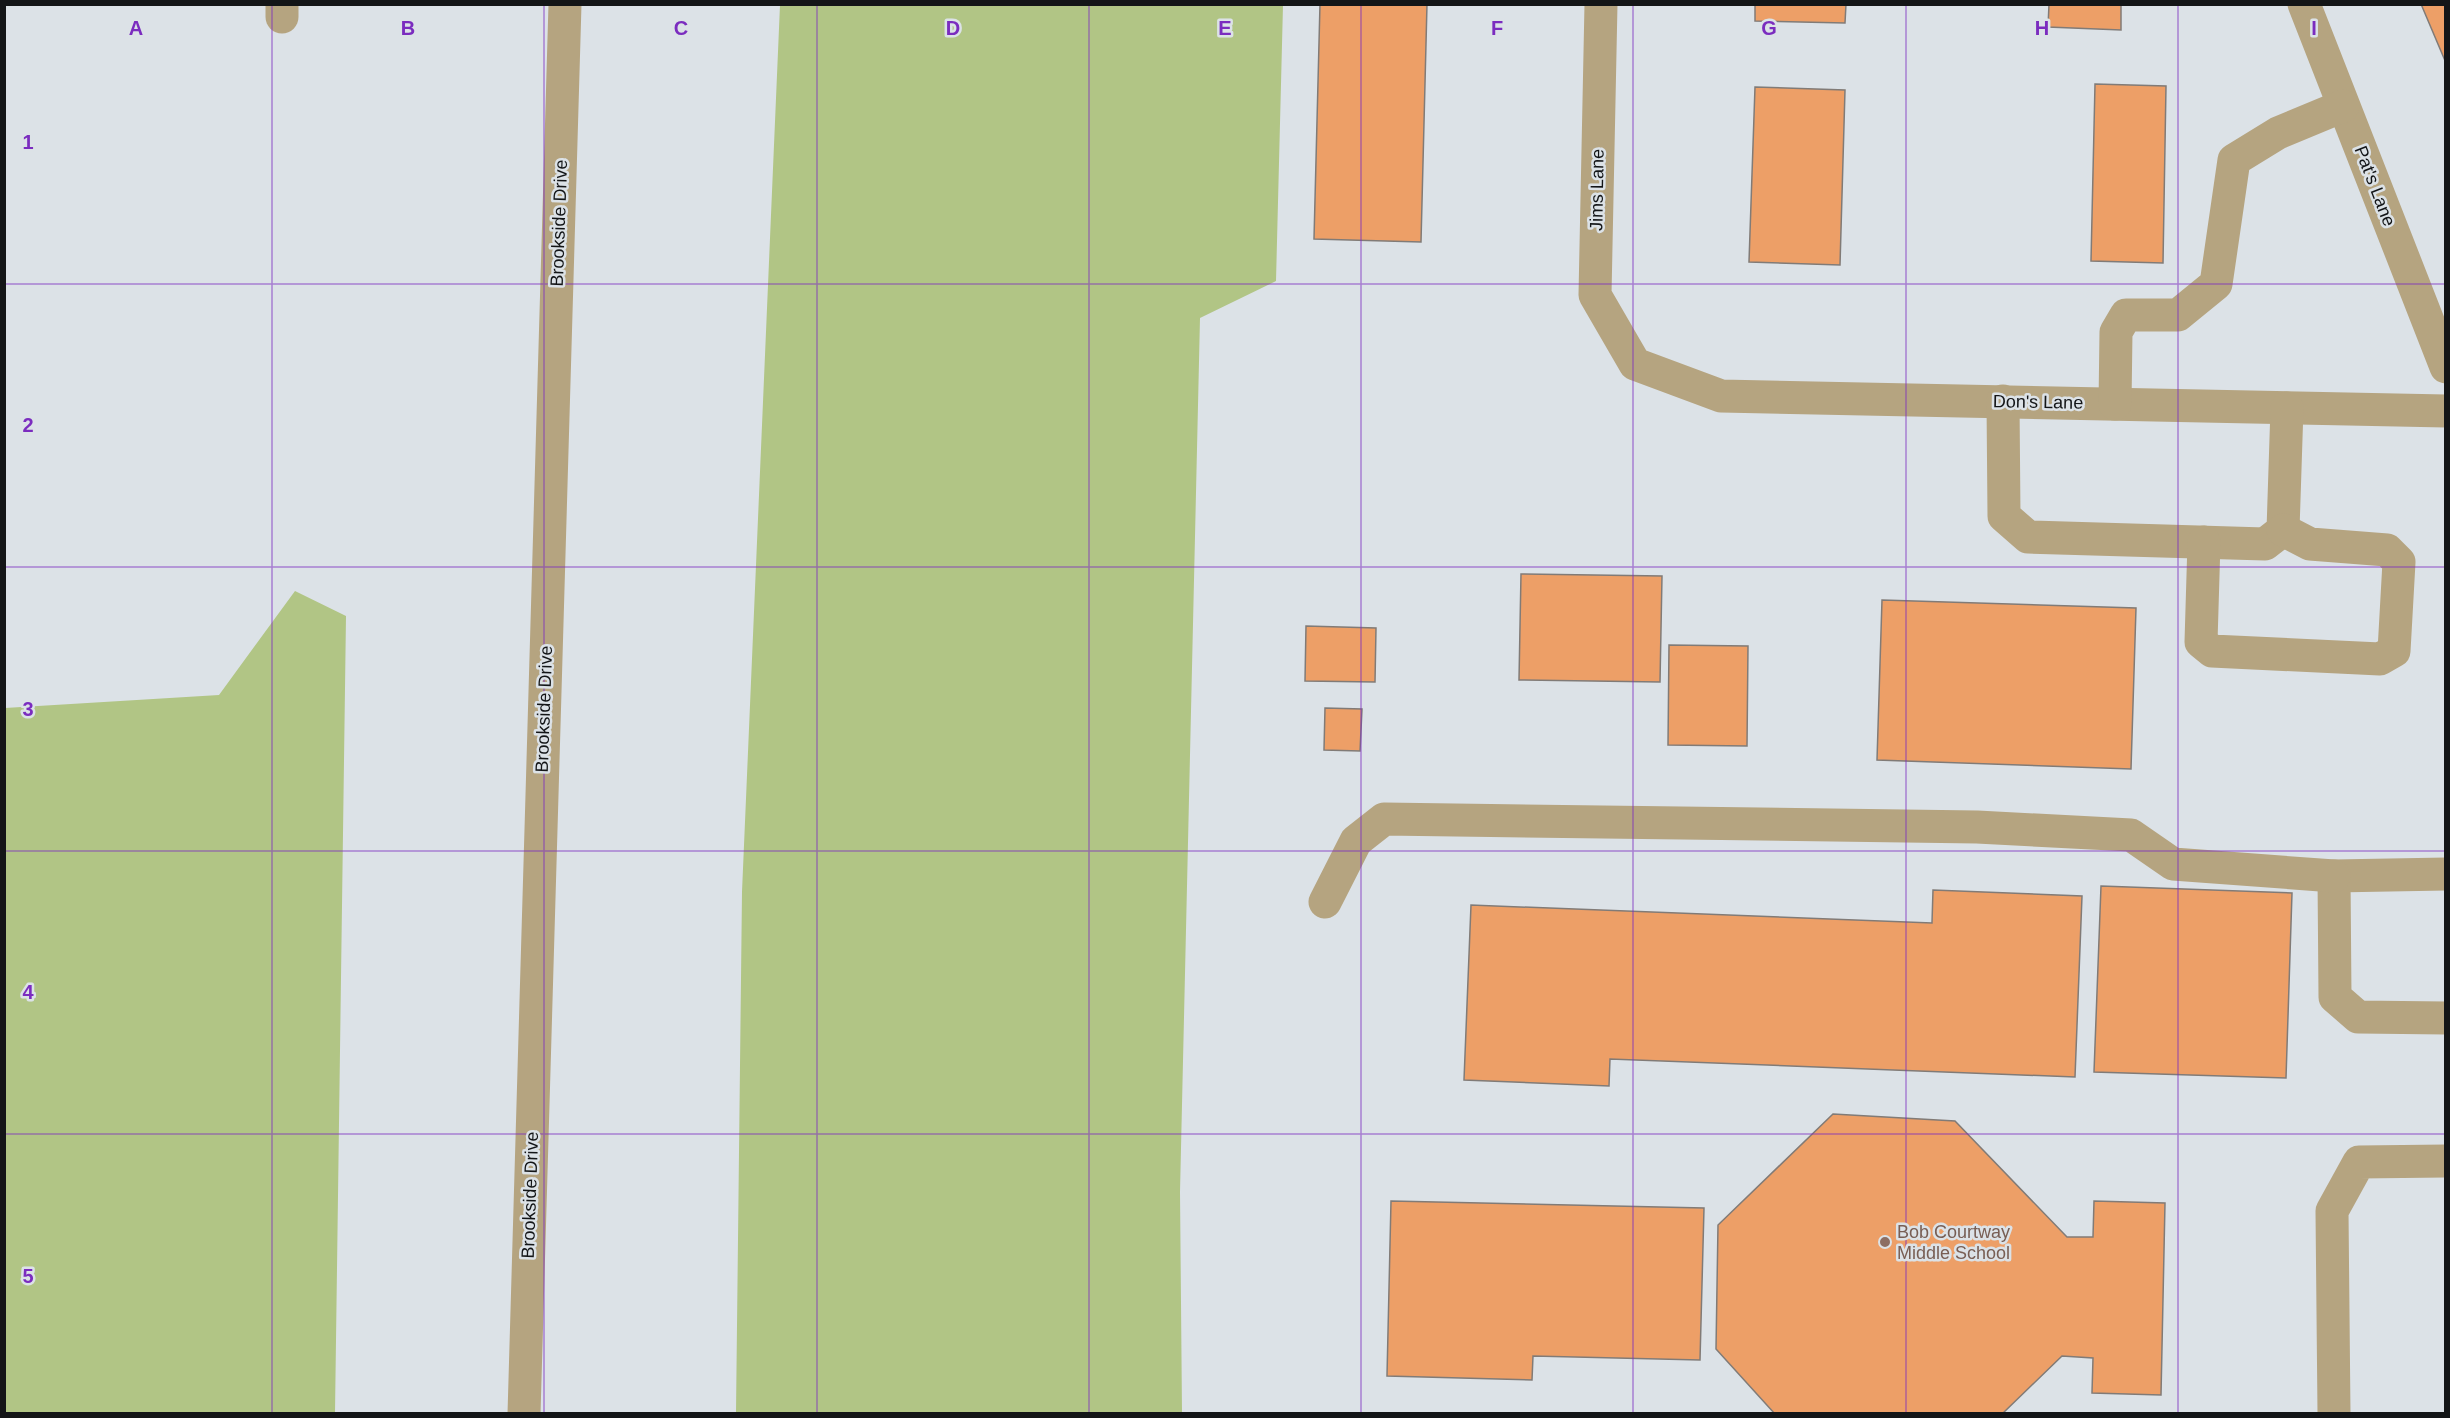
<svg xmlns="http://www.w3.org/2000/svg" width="2450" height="1418" font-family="Arial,sans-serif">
<rect width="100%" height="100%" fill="#dce2e7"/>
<g fill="#b1c585">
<path d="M780 5H1283L1276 281 1200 318 1180 1192 1182 1413H736L742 892Z"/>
<path d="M295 591 346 616 335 1413H5V708L219 695Z"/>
</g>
<g fill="#ed9f67" stroke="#817b77" stroke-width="1.5">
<path d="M1320 4H1427L1421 242 1314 239Z"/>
<path d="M1755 4H1846L1845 23 1755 21Z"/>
<path d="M2049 4H2121V30L2048 27Z"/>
<path d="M2421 4H2446V63Z"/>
<path d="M2095 84 2166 86 2163 263 2091 261Z"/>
<path d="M1755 87 1845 90 1840 265 1749 262Z"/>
<path d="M1521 574 1662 576 1660 682 1519 680Z"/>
<path d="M1882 600 2136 608 2131 769 1877 760Z"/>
<path d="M1306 626 1376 628 1375 682 1305 681Z"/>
<path d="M1669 645 1748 646 1747 746 1668 745Z"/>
<path d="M1325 708 1362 709 1360 751 1324 750Z"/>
<path d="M2101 886 2292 893 2286 1078 2094 1072Z"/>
<path d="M1933 890 2082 896 2075 1077 1610 1059 1609 1086 1464 1080 1471 905 1932 923Z"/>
<path d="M1833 1114 1955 1121 2067 1237H2093L2094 1201 2165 1203 2161 1395 2092 1393 2093 1358 2062 1356 2002 1414H1775L1716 1349 1718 1225Z"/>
<path d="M1391 1201 1704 1208 1700 1360 1533 1356 1532 1380 1387 1376Z"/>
</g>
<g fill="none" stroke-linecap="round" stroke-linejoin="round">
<g stroke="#b5a480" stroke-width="33">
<path d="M1601 4 1595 295 1635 364 1721 396 2446 411"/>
<path d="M2304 4 2446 367"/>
<path d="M282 17V4"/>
<path d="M2003 401 2004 516 2028 537 2265 544 2283 530 2287 408"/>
<path d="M2115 404 2116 332 2126 315H2178L2216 284 2234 160 2278 133 2343 106"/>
<path d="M2204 542 2201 642 2212 651 2380 659 2394 651 2399 562 2387 550 2310 544 2283 530"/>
<path d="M2446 874 2334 876 2335 997 2358 1017 2446 1018"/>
<path d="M1325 902 1356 841 1384 819 1977 827 2131 835 2173 864 2334 876"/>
<path d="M524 1414 565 4"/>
<path d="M2334 1414 2332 1211 2359 1162 2446 1161"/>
</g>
</g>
<path fill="none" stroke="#7b2cbf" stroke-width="1.5" stroke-opacity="0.55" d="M272 4V1414M544 4V1414M817 4V1414M1089 4V1414M1361 4V1414M1633 4V1414M1906 4V1414M2178 4V1414M4 284H2446M4 567H2446M4 851H2446M4 1134H2446"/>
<circle fill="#8d6e63" stroke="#dce2e7" stroke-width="2" cx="1885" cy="1242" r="6"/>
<g text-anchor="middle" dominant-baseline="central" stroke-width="5" stroke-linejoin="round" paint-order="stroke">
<g font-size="18" fill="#131517" stroke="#dce2e7">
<text transform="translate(2375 186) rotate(69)">Pat's Lane</text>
<text transform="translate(1597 190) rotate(-89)">Jims Lane</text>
<text transform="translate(559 223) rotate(-88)">Brookside Drive</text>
<text transform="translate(2038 402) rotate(1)">Don's Lane</text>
<text transform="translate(544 709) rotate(-88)">Brookside Drive</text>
<text transform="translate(530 1195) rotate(-88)">Brookside Drive</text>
</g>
<g font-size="18" fill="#785e54" stroke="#dce2e7" text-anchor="start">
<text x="1897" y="1232">Bob Courtway<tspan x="1897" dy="21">Middle School</tspan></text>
</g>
</g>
<g font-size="20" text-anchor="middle" font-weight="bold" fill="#7b2cbf" stroke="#dce2e7" stroke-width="5" stroke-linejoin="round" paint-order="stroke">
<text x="136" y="35">A</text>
<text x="408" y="35">B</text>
<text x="681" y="35">C</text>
<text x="953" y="35">D</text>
<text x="1225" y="35">E</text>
<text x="1497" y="35">F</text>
<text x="1769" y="35">G</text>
<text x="2042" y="35">H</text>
<text x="2314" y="35">I</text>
<text x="28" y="149">1</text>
<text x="28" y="432">2</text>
<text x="28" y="716">3</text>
<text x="28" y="999">4</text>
<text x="28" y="1283">5</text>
</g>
<rect width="2450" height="1418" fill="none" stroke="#131517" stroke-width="12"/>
</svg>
